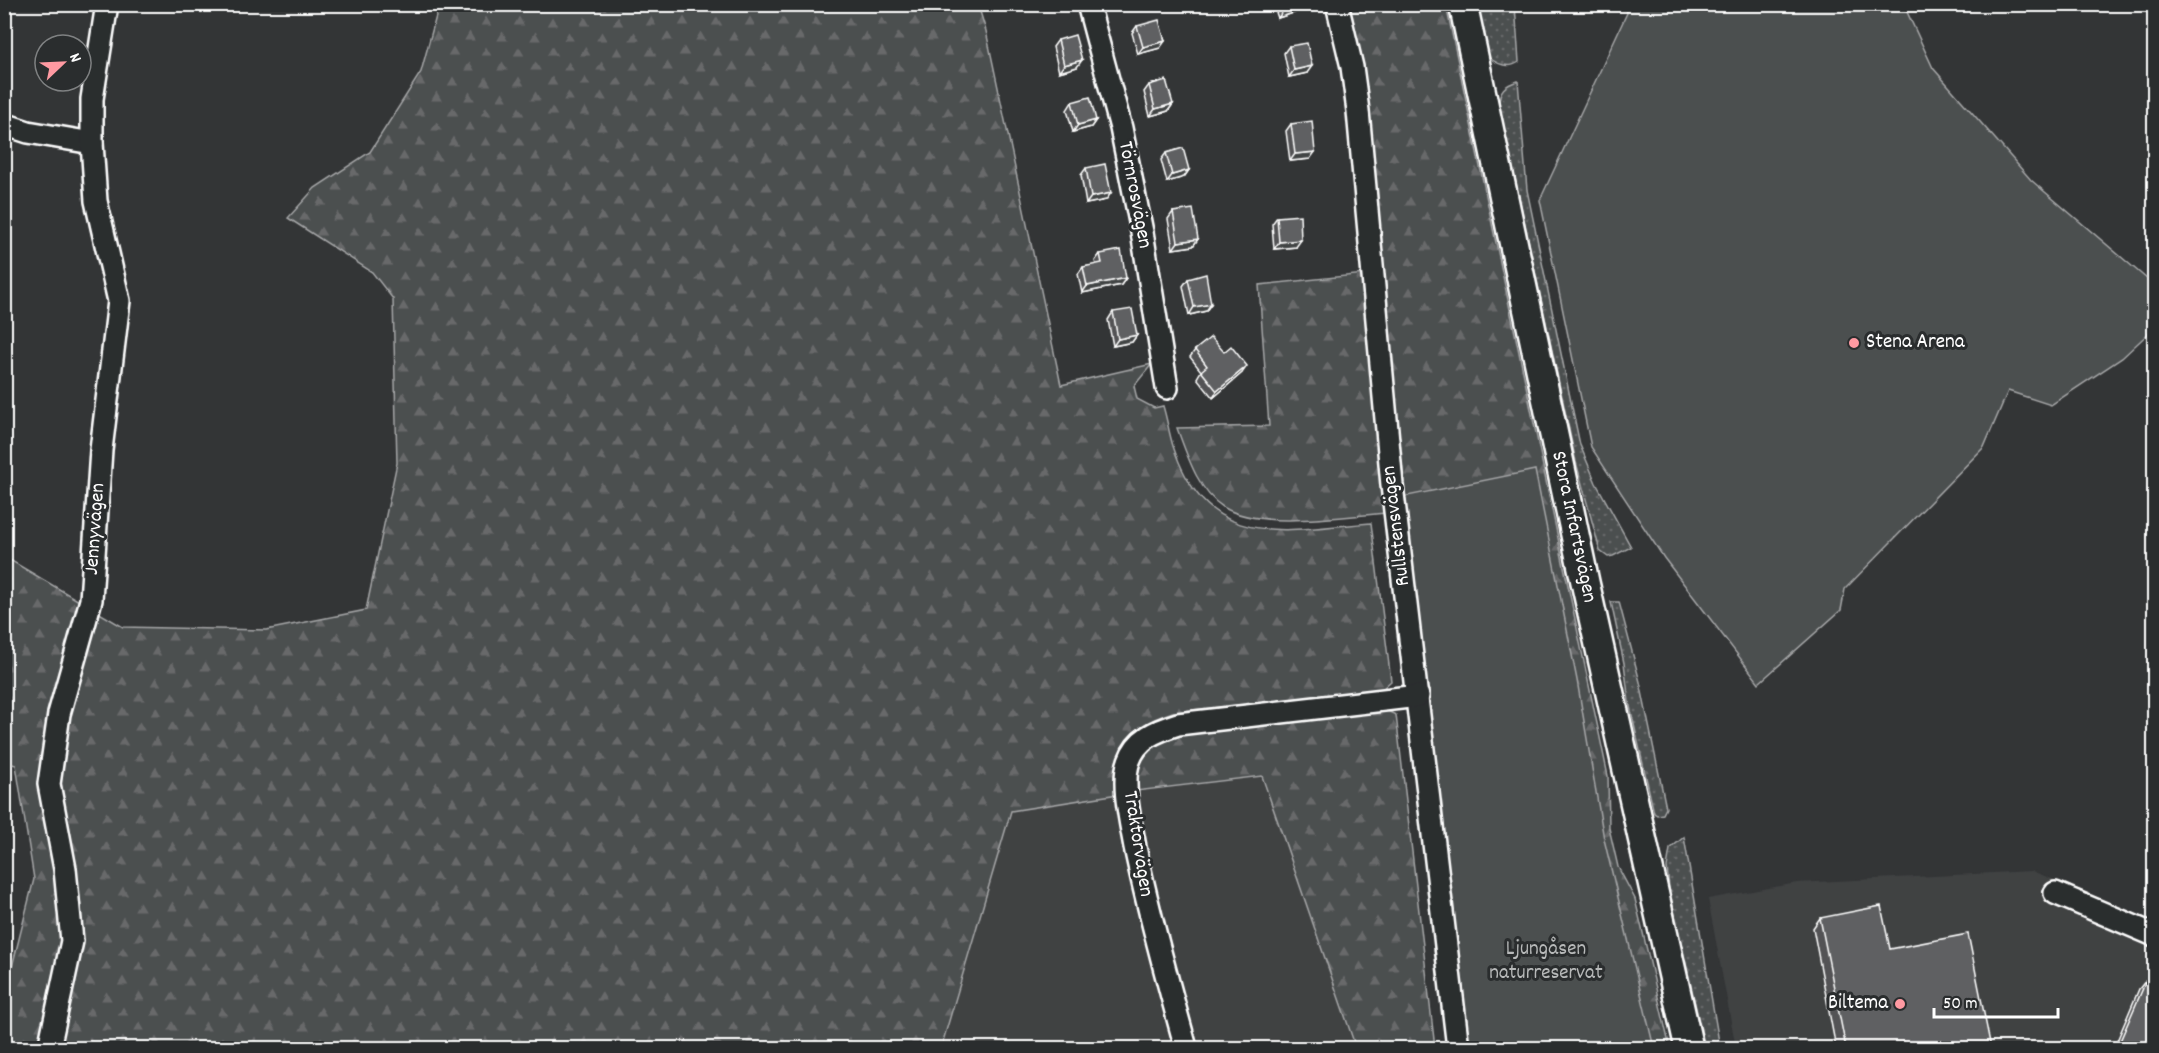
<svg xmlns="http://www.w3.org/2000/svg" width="2159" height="1053" font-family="Dekko,sans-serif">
<defs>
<pattern id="grass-dots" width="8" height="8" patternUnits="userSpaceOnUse" patternTransform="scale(1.5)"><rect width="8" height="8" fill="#4c4f50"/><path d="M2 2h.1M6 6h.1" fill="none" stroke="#67696a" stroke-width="1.8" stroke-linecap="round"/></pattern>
<pattern id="forest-firs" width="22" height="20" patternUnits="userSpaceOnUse" patternTransform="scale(1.5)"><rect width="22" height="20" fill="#4c4f50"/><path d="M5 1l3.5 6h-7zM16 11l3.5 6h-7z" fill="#67696a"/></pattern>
</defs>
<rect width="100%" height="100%" fill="#333536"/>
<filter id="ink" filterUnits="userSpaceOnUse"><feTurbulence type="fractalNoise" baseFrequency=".0167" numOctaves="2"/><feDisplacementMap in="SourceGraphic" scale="12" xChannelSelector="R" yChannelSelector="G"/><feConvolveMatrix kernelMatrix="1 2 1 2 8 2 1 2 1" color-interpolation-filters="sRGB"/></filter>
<g filter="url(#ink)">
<g fill="#404243">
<path d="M1262 776 1356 1048H1196L1159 919 1142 835 1136 791Z"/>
<path d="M1118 794 1128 872 1176 1048H941L1010 811Z"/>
<path d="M2032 871 2154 920V1048H1736L1708 899 1797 883Z"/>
</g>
<g fill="url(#grass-dots)" stroke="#a6a7a8" stroke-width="1.5">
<path d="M1478 5H1515L1519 62C1509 69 1497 64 1488 57Z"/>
<path d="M1518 81 1527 190 1580 445 1596 483 1631 547 1613 556 1608 557 1600 551 1576 462 1499 104C1499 90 1505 85 1518 81Z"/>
<path d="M1611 602H1619L1640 682 1666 808 1663 814 1657 815 1654 813 1629 702 1624 663Z"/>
<path d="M1684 837 1720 1048H1705L1669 888 1667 867 1670 849Z"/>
</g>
<g fill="url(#forest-firs)" stroke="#a6a7a8" stroke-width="1.5">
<path d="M439 5H978L986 31 1061 385 1152 364 1134 386 1137 399 1154 408 1163 406C1167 419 1169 433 1173 446 1208 552 1282 530 1371 523L1391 681 1381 690 1173 712C1122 729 1122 744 1118 794L1011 811 941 1048H5V995L34 879 16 765 5 762V557L123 627 266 630 366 610 397 463 393 299 372 272 288 218 315 188 370 152 421 72Z"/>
<path d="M1344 5H1446L1608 776 1609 828 1618 867 1635 899 1670 1048H1466Z"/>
<path d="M1365 274 1388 513C1345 516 1259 530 1223 507 1198 491 1187 455 1177 428L1269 426 1259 285Z"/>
<path d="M1383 709 1396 715 1435 1048H1356L1262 776 1136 791C1137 765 1141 750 1165 736Z"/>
</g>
<g fill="#4c4f50" stroke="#a6a7a8" stroke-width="1.5">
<path d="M1626 5H1901L1907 12 1933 68 2031 180 2154 285V328L2122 358 2051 405 2008 391 1984 447 1845 589 1841 610 1759 683 1664 558 1591 447 1540 200 1627 13Z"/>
<path d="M1535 470 1577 680 1604 839 1654 1048H1470L1436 785 1402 497Z"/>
</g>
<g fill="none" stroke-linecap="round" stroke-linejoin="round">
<defs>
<g id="minor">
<path d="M1088 4 1121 128 1142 232 1167 388"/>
<path d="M1337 4 1352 67 1358 111 1392 485 1458 1048"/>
<path d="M4 124 28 132 92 143"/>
<path d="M2055 893 2154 935"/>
<path d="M49 1048 72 941 65 869 49 784 59 714 91 600 101 450 119 301 96 201 92 143V99L107 4"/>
<path d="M1186 1048C1168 982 1149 915 1135 847 1131 824 1121 783 1129 761 1137 738 1156 731 1178 724L1418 696"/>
</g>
<path id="major" d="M1463 4 1585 582 1689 1048"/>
</defs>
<use href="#minor" stroke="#fff" stroke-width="26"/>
<use href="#major" stroke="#fff" stroke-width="32"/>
<use href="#minor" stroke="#2a2d2e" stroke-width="21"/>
<use href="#major" stroke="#2a2d2e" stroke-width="27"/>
</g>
<g fill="#525354" stroke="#fff" stroke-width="1.5">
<path d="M1273 4H1301L1296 12 1278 18Z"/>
<path d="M1137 26 1160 48 1138 54 1132 33Z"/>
<path d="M1058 40 1077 67 1059 72 1053 47Z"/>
<path d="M1289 46 1307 73 1289 77 1284 53Z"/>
<path d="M1149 85 1173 104 1168 111 1150 116 1144 92Z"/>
<path d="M1072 102 1096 120 1091 127 1073 132 1067 110Z"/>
<path d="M1291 124 1310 159 1290 161 1286 131Z"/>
<path d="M1166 153 1189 170 1184 177 1167 182 1161 160Z"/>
<path d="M1086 168 1106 200 1086 204 1081 175Z"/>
<path d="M1173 212 1198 239 1193 246 1173 249 1168 219Z"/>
<path d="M1277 217 1296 247 1274 249 1272 224Z"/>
<path d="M1100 254 1126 278 1121 285 1082 293 1078 274 1083 267 1096 265 1095 261Z"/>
<path d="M1188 279 1206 311 1189 315 1183 286Z"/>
<path d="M1113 312 1137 335 1132 342 1113 346 1108 320Z"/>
<path d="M1195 350 1224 352 1242 373 1213 398 1197 378 1201 371 1190 357Z"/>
<path d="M1820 918 1890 949 1991 1048H1836L1813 928Z"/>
<path d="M2147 979 2154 1048H2114L2139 989Z"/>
</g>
<g fill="#424445" stroke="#fff" stroke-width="1.5">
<path d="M1301 5 1296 12 1278 18 1283 11Z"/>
<path d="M1165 41 1160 48 1138 54 1143 47Z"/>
<path d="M1082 60 1077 67 1059 72 1064 65Z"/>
<path d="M1312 66 1307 73 1289 77 1294 70Z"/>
<path d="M1173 104 1168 111 1150 116 1155 109Z"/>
<path d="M1096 120 1091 127 1073 132 1078 125Z"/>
<path d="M1315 152 1310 159 1290 161 1295 154Z"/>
<path d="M1189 170 1184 177 1167 182 1172 175Z"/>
<path d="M1111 193 1106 200 1086 204 1091 197Z"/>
<path d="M1198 239 1193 246 1173 249 1178 242Z"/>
<path d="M1301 240 1296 247 1274 249 1279 242Z"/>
<path d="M1126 278 1121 285 1082 293 1087 286Z"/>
<path d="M1211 304 1206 311 1189 315 1194 307Z"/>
<path d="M1137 335 1132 342 1113 346 1118 339Z"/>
<path d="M1247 366 1242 373 1213 398 1217 391Z"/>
</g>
<g fill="#5f6162" stroke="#fff" stroke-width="1.5">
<path d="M1281 4H1301V5L1283 11Z"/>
<path d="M1159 20 1165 41 1143 47 1137 26Z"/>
<path d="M1075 35 1082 60 1064 65 1058 40Z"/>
<path d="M1307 43 1312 66 1294 70 1289 46Z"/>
<path d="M1166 80 1173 104 1155 109 1149 85Z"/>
<path d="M1090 97 1096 120 1078 125 1072 102Z"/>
<path d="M1312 121 1315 152 1295 154 1291 124Z"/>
<path d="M1183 148 1189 170 1172 175 1166 153Z"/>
<path d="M1105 164 1111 193 1091 197 1086 168Z"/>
<path d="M1193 209 1198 239 1178 242 1173 212Z"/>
<path d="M1300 215 1301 240 1279 242 1277 217Z"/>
<path d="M1121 250 1126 278 1087 286 1083 267 1102 263 1100 254Z"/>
<path d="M1206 274 1211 304 1194 307 1188 279Z"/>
<path d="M1132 309 1137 335 1118 339 1113 312Z"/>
<path d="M1211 337 1224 352 1231 346 1247 366 1217 391 1201 371 1207 366 1195 350Z"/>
<path d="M1881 906 1890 949 1968 934 1991 1048H1846L1820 918Z"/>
<path d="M2147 979 2154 982V1048H2117Z"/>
</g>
</g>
<g fill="#ff9aa2" stroke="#2a2d2e" stroke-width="2">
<circle cx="1854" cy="343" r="6"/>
<circle cx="1900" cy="1004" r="6"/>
</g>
<g text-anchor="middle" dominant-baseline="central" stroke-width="6" stroke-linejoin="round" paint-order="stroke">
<g font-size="21" fill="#fff" stroke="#2a2d2e">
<text transform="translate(1134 195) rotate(79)">Törnrosvägen</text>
<text transform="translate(1397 526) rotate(-97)">Rullstensvägen</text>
<text transform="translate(1573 527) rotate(78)">Stora Infartsvägen</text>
<text transform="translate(96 529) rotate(-86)">Jennyvägen</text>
<text transform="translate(1137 844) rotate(81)">Traktorvägen</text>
</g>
<g font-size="21" fill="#fff" stroke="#2a2d2e" text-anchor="start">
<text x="1866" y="343">Stena Arena</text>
<text x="1888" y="1004" text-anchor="end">Biltema</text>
</g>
<g font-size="21" fill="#b7b9b9" stroke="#2a2d2e">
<text x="1546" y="950">Ljungåsen<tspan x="1546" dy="24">naturreservat</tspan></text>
</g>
</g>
<rect width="2159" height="1053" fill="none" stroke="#2a2d2e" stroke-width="24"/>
<rect x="12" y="12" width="2135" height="1029" fill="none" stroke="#fff" stroke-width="2" filter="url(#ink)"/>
<g transform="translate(63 63) rotate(67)"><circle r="28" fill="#2a2d2e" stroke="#7f8182" stroke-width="1.5"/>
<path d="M0-4.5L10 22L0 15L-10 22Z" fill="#ff9aa2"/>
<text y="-9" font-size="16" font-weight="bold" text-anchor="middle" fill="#ffffff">N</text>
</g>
<path d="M1934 1008v9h124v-9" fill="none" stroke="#ffffff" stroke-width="3"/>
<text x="1943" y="1008" font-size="18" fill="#ffffff" stroke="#2a2d2e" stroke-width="4.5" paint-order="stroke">50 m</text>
</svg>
